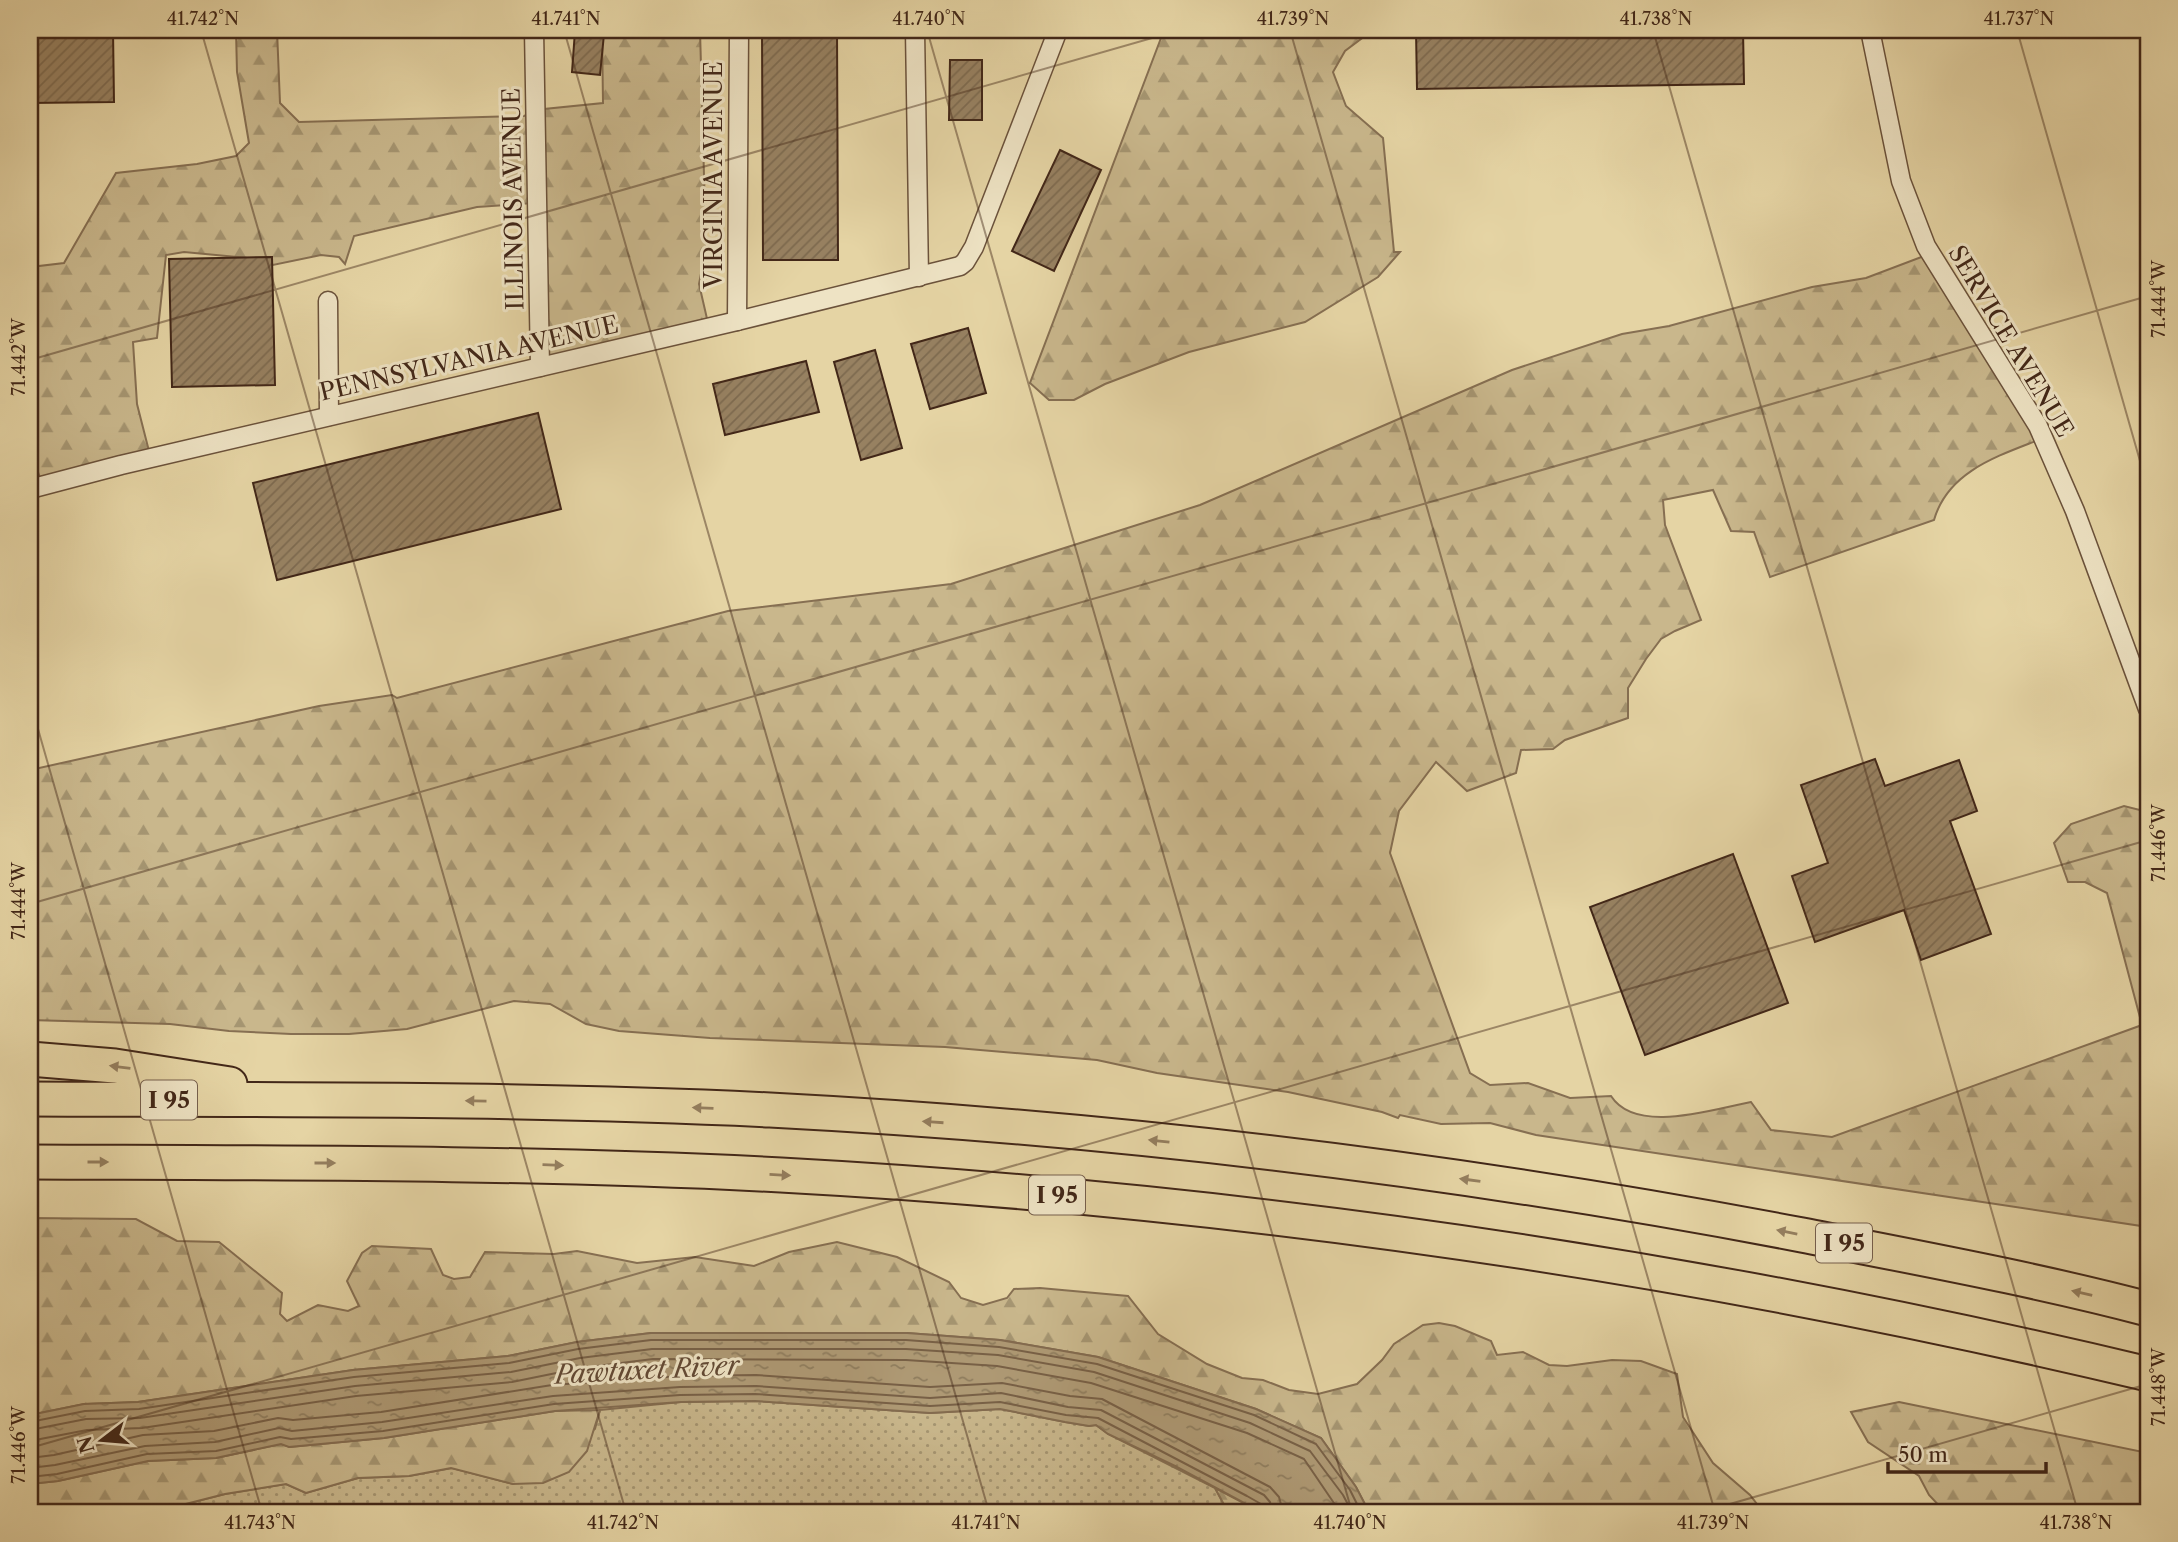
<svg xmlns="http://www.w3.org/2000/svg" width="2178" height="1542" font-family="'Libre Caslon Text',serif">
<defs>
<pattern id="grass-dots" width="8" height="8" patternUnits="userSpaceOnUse" patternTransform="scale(1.75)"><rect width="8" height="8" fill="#c9b78c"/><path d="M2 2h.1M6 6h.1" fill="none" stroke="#a59571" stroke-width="1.8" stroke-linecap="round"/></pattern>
<pattern id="forest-firs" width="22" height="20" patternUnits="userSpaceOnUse" patternTransform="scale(1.75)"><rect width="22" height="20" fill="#c9b78c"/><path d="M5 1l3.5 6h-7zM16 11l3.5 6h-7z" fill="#a59571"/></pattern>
<pattern id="water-ripples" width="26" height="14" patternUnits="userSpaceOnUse" patternTransform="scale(1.75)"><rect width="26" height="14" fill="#ae9974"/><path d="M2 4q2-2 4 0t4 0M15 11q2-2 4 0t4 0" fill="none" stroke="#8f7d5e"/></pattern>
<pattern id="building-hatch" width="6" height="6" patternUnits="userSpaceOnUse" patternTransform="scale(1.75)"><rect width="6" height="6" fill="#978161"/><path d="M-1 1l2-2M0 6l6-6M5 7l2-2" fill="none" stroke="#7d6a4f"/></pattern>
</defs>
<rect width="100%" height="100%" fill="#e5d4a4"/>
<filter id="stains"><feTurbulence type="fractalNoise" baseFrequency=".00286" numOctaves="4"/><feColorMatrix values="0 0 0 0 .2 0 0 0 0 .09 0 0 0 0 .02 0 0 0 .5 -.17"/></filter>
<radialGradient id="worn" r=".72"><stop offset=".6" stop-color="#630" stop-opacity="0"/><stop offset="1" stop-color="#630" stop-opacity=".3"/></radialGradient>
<path fill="url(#grass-dots)" stroke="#866f52" stroke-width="2" d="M755 1401 930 1413 1000 1409 1065 1422 1089 1426 1096 1425 1108 1434 1215 1488 1228 1512H154L225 1494 286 1484 306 1493 358 1478 409 1476 452 1468 513 1484 595 1429 600 1410 681 1402Z"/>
<g fill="url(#forest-firs)" stroke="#866f52" stroke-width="2">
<path d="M236 30H277L280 103 299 122 524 116 534 110 603 103 602 30H700L706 248 699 284 708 323 544 364 534 203 477 207 354 236 345 264 339 257 321 255 273 265 269 260 184 252 166 255 157 338 133 342 137 404 150 455 42 484 30 448 31 267 64 263 116 173 197 164 236 156 249 143 237 72Z"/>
<path d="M1159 30H1373L1345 51 1333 72 1346 106 1383 138 1394 252H1400L1378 277 1305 322 1189 352 1105 384 1074 400H1049L1030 383 1161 38Z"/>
<path d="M1924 256 2041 439C1998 456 1948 471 1934 520L1770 577 1754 532 1731 531 1713 490 1663 500 1665 525 1701 620 1675 631 1661 639 1646 659 1628 688V718L1565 740 1553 749 1521 750 1516 773 1467 791 1436 762 1399 811 1390 853 1470 1073 1490 1085 1528 1083 1570 1098 1611 1096C1636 1135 1713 1109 1751 1102L1771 1130 1832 1137 2142 1025 2107 893 2085 882H2068L2054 843 2071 824 2124 806 2148 812V1227L1536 1135 1490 1123 1441 1124 1400 1115 1398 1118 1382 1112 1288 1092 1157 1073 1097 1060 945 1047 710 1038 619 1031 586 1024 550 1004 514 1001 407 1029 349 1034H291L229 1031 170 1024 30 1020V770L319 706 392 695 397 698 728 611 951 584 1200 505 1512 370 1622 334 1669 326 1812 287 1866 278Z"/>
<path d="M30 1218 136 1219 177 1241 219 1242 282 1293 280 1314 287 1321 318 1305 348 1311 359 1306 347 1281 362 1253 372 1246 431 1249 443 1275 454 1279 470 1277 485 1252 554 1254 577 1251 637 1263 695 1257 754 1266 789 1252 837 1242 897 1257 949 1282 961 1298 983 1305 1007 1298 1014 1289 1040 1288 1128 1296 1158 1334 1207 1364 1242 1378 1263 1380 1289 1390 1318 1394 1357 1384 1382 1360 1394 1344 1423 1325 1439 1323 1455 1326 1491 1341 1497 1355 1523 1352 1549 1365 1567 1366 1612 1360 1641 1361 1677 1374 1683 1417 1713 1463 1750 1495 1763 1512H1369L1356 1487 1321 1438 1256 1409 1098 1357 1000 1340 907 1333H651L577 1342 508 1356 353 1370 138 1402 84 1404 30 1415Z"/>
<path d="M1899 1402 2148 1453V1512H1945L1929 1495 1919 1476 1868 1442 1851 1412Z"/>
<path d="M600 1410 587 1451 569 1472 543 1483 513 1484 451 1468 409 1476 358 1478 306 1493 286 1484 225 1494 154 1512H30V1484L58 1481 148 1461 216 1458 281 1444 290 1447 384 1438 555 1411Z"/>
<path d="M1215 1488 1261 1512H1228Z"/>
</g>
<path fill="url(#water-ripples)" stroke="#836b4f" stroke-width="2" d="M651 1333H907L1000 1340 1098 1357 1256 1409 1321 1438 1356 1487 1369 1512H1261L1175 1466 1108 1434 1096 1425 1089 1426 1065 1422 1000 1409 930 1413 755 1401 681 1402 555 1411 384 1438 289 1447 281 1444 216 1458 148 1461 58 1481 30 1484V1415L84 1404 138 1402 353 1370 508 1356 577 1342Z"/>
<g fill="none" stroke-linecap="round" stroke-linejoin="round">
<g stroke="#786046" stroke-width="2">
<path d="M30 1422 85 1411 139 1409 354 1377 509 1363 578 1349 651 1340H906L999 1347 1097 1364 1254 1415 1316 1444 1350 1490 1361 1512"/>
<path d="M30 1430 86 1419 140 1418 355 1386 511 1372 580 1358 652 1349H906L998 1355 1094 1372 1250 1423 1310 1451 1343 1495 1352 1512"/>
<path d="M30 1441 87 1430 142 1428 356 1396 512 1382 581 1368 653 1359 906 1360 997 1366 1091 1383 1247 1433 1304 1459 1340 1512"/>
<path d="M30 1458 54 1455 143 1435 214 1431 278 1418 293 1420 381 1412 552 1385 681 1376 756 1375 930 1387 1002 1383 1070 1396 1102 1399 1270 1487 1279 1497 1283 1512"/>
<path d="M30 1468 55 1465 145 1446 215 1442 279 1428 292 1431 382 1422 553 1396 680 1387 756 1386 930 1398 1001 1393 1068 1407 1101 1410 1264 1495 1270 1502 1272 1512"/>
<path d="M30 1477 57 1474 147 1454 216 1451 280 1437 291 1439 383 1431 554 1404 680 1395 755 1394 930 1406 1000 1402 1066 1415 1098 1418 1247 1496 1261 1504 1263 1512"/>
</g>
</g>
<g fill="url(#building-hatch)" stroke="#422718" stroke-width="2">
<path d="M30 30H113L114 102 30 103Z"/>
<path d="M762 30H837L838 260H763Z"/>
<path d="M1416 30H1743L1744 84 1417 89Z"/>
<path d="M575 31 604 34 600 75 572 72Z"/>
<path d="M950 60H982V120H949Z"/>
<path d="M1060 150 1101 170 1054 271 1012 251Z"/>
<path d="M272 257 275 385 172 387 169 259Z"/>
<path d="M968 328 986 393 930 409 911 344Z"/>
<path d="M875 350 902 448 861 460 834 362Z"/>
<path d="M806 361 819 412 725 435 713 384Z"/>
<path d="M538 413 561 509 277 580 253 483Z"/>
<path d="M1875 759 1885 786 1959 760 1977 811 1950 821 1991 934 1921 960 1904 910 1815 942 1792 876 1828 863 1801 785Z"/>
<path d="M1733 854 1788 1003 1645 1055 1590 907Z"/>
</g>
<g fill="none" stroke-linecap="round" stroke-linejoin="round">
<defs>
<g id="minor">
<path d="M534 30 540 367"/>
<path d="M915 30 919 277"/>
<path d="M1870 30 1901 181 1926 246 2038 426 2075 511 2148 709"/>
<path d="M328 301 329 416"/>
<path d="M737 321 739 30"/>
<path d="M30 489 121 465 737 321 960 266 965 262 974 247 1058 30"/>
</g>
<g id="motorway">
<path d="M30 1059 115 1066 230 1084"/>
<path d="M30 1099C276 1100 523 1098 770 1110 1116 1128 1462 1170 1802 1235 1918 1258 2034 1279 2148 1309"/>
<path d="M30 1162C280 1163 530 1162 781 1175 1241 1200 1700 1267 2148 1374"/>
</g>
</defs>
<use href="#minor" stroke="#6b523b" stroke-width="21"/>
<use href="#motorway" stroke="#422718" stroke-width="37"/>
<use href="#minor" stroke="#eee3c4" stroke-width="18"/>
<use href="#motorway" stroke="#e5d4a4" stroke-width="33"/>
</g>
<defs><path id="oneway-solid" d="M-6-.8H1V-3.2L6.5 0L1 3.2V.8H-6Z" transform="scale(1.75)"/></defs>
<g fill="#947e5e">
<use href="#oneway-solid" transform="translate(120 1067) rotate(-173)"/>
<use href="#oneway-solid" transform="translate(476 1101) rotate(-179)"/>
<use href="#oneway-solid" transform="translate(703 1108) rotate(-178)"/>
<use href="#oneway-solid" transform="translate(933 1122) rotate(-176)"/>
<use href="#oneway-solid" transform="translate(1159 1141) rotate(-174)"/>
<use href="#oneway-solid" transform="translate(98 1162)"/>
<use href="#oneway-solid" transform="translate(325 1163)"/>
<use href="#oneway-solid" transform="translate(553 1165) rotate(2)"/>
<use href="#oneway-solid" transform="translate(780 1175) rotate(3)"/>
<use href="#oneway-solid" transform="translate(1470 1180) rotate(-172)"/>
<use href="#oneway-solid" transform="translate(1787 1232) rotate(-169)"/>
<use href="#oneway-solid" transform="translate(2082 1293) rotate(-167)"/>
</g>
<path fill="none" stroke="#422718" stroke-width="2" stroke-opacity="0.45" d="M201 30 626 1512M564 30 989 1512M927 30 1352 1512M1290 30 1715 1512M1653 30 2078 1512M2017 30 2148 489M30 360 1180 30M30 701 262 1512M30 904 2148 296M30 1448 2148 840M1702 1512 2148 1384"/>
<g text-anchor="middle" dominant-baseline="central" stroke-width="6" stroke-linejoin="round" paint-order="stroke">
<g fill="#eee3c4" stroke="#765f4c" stroke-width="2">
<rect x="141" y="1080.5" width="56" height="39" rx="5"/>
<rect x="1029" y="1175.5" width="56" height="39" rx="5"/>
<rect x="1816" y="1223.5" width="56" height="39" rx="5"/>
</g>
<g font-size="23" font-weight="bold" fill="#422718">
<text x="169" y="1100">I 95</text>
<text x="1057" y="1195">I 95</text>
<text x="1844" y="1243">I 95</text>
</g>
<g font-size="24" fill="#422718" stroke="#eee3c4">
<text transform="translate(713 175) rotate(-90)">VIRGINIA AVENUE</text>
<text transform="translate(513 199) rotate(-91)">ILLINOIS AVENUE</text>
<text transform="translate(2011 341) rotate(59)">SERVICE AVENUE</text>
<text transform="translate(469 358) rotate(-13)">PENNSYLVANIA AVENUE</text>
</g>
<g font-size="26" font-style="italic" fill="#624934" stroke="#eee3c4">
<text transform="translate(647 1370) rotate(-3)">Pawtuxet River</text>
</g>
</g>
<rect width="2178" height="1542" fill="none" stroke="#e5d4a4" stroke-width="77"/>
<g transform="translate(102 1440) rotate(254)" stroke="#eee3c4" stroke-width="5" paint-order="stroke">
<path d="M0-5L12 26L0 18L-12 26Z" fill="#422718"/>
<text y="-10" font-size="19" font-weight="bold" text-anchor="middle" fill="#422718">N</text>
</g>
<path d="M1888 1462v10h158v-10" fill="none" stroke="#422718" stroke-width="3.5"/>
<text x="1898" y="1462" font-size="21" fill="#422718" stroke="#eee3c4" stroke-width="5" paint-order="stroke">50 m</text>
<rect x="38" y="38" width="2102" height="1466" fill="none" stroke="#422718" stroke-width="2.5"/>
<g font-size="18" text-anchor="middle" fill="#422718">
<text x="203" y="25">41.742°N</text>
<text x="566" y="25">41.741°N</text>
<text x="929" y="25">41.740°N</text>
<text x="1293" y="25">41.739°N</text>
<text x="1656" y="25">41.738°N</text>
<text x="2019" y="25">41.737°N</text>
<text transform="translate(2159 299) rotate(-90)" y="6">71.444°W</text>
<text transform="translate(19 357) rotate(-90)" y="6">71.442°W</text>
<text transform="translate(2159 843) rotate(-90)" y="6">71.446°W</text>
<text transform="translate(19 901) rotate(-90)" y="6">71.444°W</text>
<text transform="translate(2159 1387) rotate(-90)" y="6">71.448°W</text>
<text transform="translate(19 1445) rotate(-90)" y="6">71.446°W</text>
<text x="260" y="1529">41.743°N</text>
<text x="623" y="1529">41.742°N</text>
<text x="986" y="1529">41.741°N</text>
<text x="1350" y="1529">41.740°N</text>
<text x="1713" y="1529">41.739°N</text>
<text x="2076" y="1529">41.738°N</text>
</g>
<rect width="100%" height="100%" filter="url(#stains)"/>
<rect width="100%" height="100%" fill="url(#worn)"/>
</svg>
